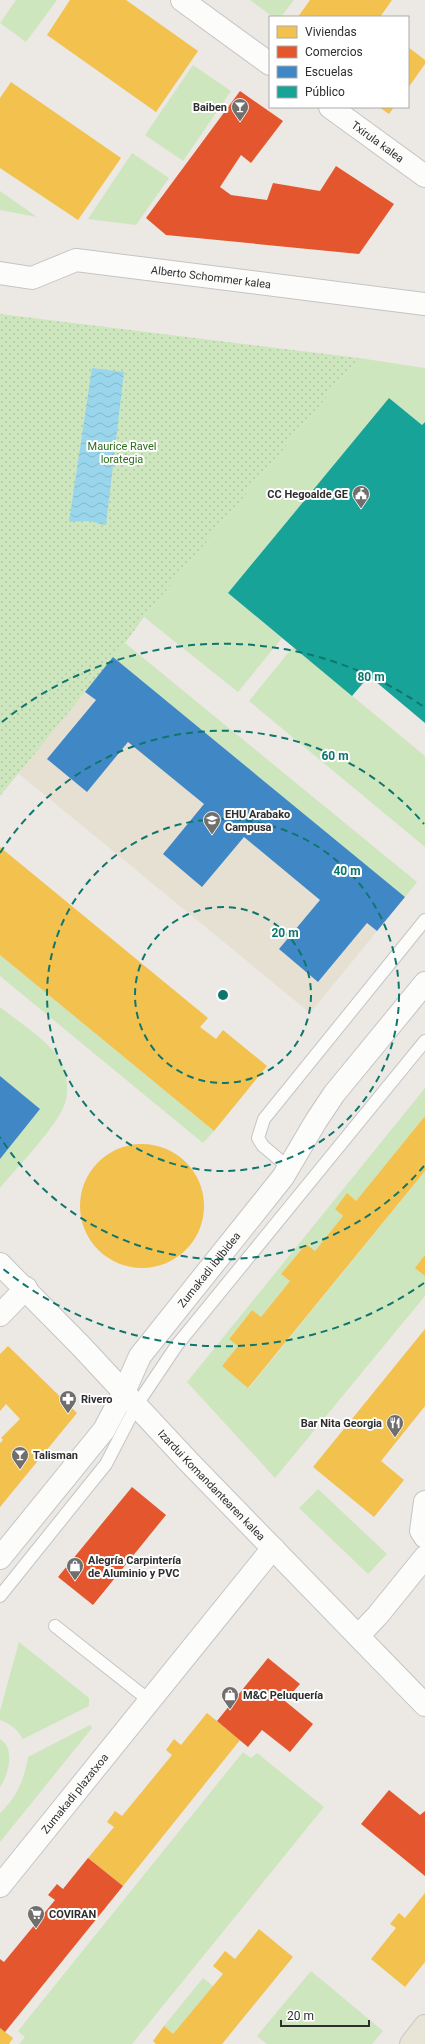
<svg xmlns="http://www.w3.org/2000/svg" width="425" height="2044" font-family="Roboto,sans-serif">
<defs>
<pattern id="park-dots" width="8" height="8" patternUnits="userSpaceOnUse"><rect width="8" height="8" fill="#cee6be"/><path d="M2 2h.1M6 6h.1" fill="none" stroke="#b1c6a4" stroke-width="1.8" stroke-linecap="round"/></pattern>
<pattern id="water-waves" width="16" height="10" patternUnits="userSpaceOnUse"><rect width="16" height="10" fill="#99d6ec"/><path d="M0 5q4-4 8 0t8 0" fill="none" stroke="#84b8cb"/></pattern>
</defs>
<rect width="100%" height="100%" fill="#ece8e4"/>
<path fill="#e6e0d3" d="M113 657 405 897 310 1013 18 773Z"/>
<g fill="#cee6be">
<path d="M16 0H57L26 42 0 23Z"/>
<path d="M250 0H294L281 17H273Z"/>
<path d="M193 65 231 91 183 161 145 135Z"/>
<path d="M132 153 169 178 136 225 88 219Z"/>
<path d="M0 191 37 217 0 210Z"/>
<path d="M359 358 425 368V422L422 425 389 398 228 593 282 638 238 692 144 617Z"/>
<path d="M125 643 417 882 405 897 113 657Z"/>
<path d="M293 647 425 756V847L249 701Z"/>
<path d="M0 955 214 1131 203 1143 0 976Z"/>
<path d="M0 1007C14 1018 46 1040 56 1054 66 1067 70 1088 65 1103 57 1127 17 1167 0 1188V1159L40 1109 0 1076Z"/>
<path d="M425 1088V1116L356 1201 347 1194 335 1209 343 1216 315 1251 306 1244 281 1274 290 1281 261 1317 252 1310 229 1338 238 1346 222 1366 249 1388 425 1171V1296L275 1478 187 1382Z"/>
<path d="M318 1489 387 1554 368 1574 299 1508Z"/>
<path d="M19 1642 89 1698V1706L23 1739C17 1729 11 1724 0 1720V1711Z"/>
<path d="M90 1725 92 1728 0 1842V1813C17 1797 24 1780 28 1757Z"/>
<path d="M0 1739C16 1748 8 1776 0 1787Z"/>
<path d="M243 1752 251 1758 257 1753 324 1807 132 2044H19L25 2037 18 2031Z"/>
<path d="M311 1971 383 2031 372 2044H267L257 2036Z"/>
<path d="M203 1978 213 1986 173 2034 164 2026Z"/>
</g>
<path fill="url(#park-dots)" d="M0 314 359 358 144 617 125 643 0 796Z"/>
<path fill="url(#water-waves)" d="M92 368 124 372 106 525 88 521 69 522Z"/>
<g fill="#f2c14e">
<path d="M70 0H126L198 51 156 112 47 35Z"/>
<path d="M310 0H392L380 17H298Z"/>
<path d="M408 47 425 60V64L408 88Z"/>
<path d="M11 82 121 158 78 220 0 168V98Z"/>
<path d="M379 107H394L389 114Z"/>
<path d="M0 847 208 1018 200 1027 216 1039 223 1030 267 1066 214 1131 0 955Z"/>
<path d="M425 1116V1171L248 1388 222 1366 238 1346 229 1339 252 1310 261 1317 290 1281 281 1274 306 1244 315 1251 343 1216 335 1209 347 1193 356 1201Z"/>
<circle cx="142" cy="1206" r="62"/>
<path d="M425 1255V1276L415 1268Z"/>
<path d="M425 1329V1406L381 1461 404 1480 374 1517 313 1467Z"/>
<path d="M8 1346 77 1413 0 1507V1443L3 1440 1 1438 20 1419 6 1404 0 1411V1354Z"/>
<path d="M207 1713 240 1740 123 1886 88 1858 114 1827 107 1822 115 1811 122 1816 172 1755 166 1750 174 1739 181 1745Z"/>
<path d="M425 1893V1962L405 1987 371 1959 396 1928 390 1924 399 1913 405 1918Z"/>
<path d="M259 1929 293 1957 222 2044H156L153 2041 164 2026 173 2034 223 1974 213 1966 225 1951 235 1959Z"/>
<path d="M0 2028 13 2038 9 2044H0Z"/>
</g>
<g fill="#e4572e">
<path d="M240 91 283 121 251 163 241 155 220 187 231 195 267 200 273 183 320 191 336 166 394 204 359 254 166 235 146 218Z"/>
<path d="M132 1487 166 1515 93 1605 58 1577Z"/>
<path d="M268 1658 300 1684 285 1701 313 1724 290 1752 262 1730 248 1747 217 1721Z"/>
<path d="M389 1790 420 1815 425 1811V1876L361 1824Z"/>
<path d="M88 1858 123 1886 5 2032 0 2028V1959L4 1962 55 1900 48 1895 57 1884 63 1889Z"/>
</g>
<g fill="#3f88c5">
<path d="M113 657 405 897 377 931 367 923 318 982 279 949 320 900 244 837 202 887 163 854 204 804 128 742 87 792 47 759 96 700 85 692Z"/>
<path d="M0 1076 40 1109 0 1159Z"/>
</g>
<path fill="#17a398" d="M389 398 422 425 425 422V723L369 676 352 696 228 593Z"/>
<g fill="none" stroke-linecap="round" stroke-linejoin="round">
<defs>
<g id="lane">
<path d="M288 1167 263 1146 258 1138 264 1119 425 920"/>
<path d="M0 1596 106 1464 136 1406 177 1345 425 1041"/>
<path d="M55 1626 150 1701"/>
</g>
<g id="street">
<path d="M182 0 270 64"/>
<path id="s1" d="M330 107 425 176"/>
<path id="s2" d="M0 273 32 278 76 260 425 304"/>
<path d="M0 1315 26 1288"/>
<path id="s3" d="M124 1392 140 1356 283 1177 316 1121 334 1094 425 983"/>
<path d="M425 1502 421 1531 425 1537"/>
<path d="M358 1636 378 1615 425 1557"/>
<path id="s4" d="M0 1886 273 1548"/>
</g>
<g id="secondary">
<path id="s5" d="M0 1264 80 1345 188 1461 425 1705"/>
<path d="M0 1558 104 1430 124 1392"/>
</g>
<path id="primary" d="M411 2044 425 2026"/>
</defs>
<use href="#lane" stroke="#c5c4c5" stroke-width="14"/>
<use href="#street" stroke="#c5c4c5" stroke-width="24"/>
<use href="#secondary" stroke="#c5c4c5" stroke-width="24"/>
<use href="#primary" stroke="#c6c5c4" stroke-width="24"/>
<use href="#lane" stroke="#fcfcfb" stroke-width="12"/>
<use href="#street" stroke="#fcfcfb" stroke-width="22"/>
<use href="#secondary" stroke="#fcfcfb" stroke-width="22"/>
<use href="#primary" stroke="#e8e4d6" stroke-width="22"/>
</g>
<g fill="none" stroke="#0f766e" stroke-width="2" stroke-dasharray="7 5">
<circle cx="223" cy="995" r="88"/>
<circle cx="223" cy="995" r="176"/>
<path d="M424 1166A264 264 0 0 1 0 1137M0 853A264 264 0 0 1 424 824"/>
<path d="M424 1283A351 351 0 0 1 2 1268M2 722A351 351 0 0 1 424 707"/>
</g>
<defs>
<symbol id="bar-pin" viewBox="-11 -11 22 30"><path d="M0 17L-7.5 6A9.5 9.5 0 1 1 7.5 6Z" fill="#706f6e" stroke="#fff"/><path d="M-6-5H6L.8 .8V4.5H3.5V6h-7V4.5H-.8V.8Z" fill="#fff"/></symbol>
<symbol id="civic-pin" viewBox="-11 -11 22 30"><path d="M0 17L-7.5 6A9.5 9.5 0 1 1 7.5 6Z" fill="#706f6e" stroke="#fff"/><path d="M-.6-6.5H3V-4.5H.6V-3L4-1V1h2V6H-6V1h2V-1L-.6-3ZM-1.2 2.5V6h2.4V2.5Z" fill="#fff"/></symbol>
<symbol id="university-pin" viewBox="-11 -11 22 30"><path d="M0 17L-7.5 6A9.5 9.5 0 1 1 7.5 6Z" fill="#706f6e" stroke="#fff"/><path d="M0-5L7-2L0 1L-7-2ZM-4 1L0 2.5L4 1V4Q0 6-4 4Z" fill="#fff"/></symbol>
<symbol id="pharmacy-pin" viewBox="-11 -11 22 30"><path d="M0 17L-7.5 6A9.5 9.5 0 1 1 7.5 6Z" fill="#706f6e" stroke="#fff"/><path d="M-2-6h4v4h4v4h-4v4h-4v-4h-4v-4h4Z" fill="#fff"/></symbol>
<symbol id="restaurant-pin" viewBox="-11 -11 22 30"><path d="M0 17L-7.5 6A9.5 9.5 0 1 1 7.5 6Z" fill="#706f6e" stroke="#fff"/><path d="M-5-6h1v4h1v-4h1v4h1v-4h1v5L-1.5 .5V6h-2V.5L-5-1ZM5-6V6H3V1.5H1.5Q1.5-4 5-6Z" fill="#fff"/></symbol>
<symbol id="shop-pin" viewBox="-11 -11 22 30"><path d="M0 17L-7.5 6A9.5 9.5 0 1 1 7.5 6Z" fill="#706f6e" stroke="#fff"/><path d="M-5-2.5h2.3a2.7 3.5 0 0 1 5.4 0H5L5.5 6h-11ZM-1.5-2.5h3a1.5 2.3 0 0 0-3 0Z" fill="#fff"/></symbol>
<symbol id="supermarket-pin" viewBox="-11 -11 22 30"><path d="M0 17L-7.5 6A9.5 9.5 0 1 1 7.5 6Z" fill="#706f6e" stroke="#fff"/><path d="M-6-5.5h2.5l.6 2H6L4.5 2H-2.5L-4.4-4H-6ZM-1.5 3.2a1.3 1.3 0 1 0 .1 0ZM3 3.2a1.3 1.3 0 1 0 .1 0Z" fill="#fff"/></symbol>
</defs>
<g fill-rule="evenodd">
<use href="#bar-pin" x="230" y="97" width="20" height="27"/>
<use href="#civic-pin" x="351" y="484" width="20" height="27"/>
<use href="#university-pin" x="202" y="810" width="20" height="27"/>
<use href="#pharmacy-pin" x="58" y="1389" width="20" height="27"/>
<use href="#restaurant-pin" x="385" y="1413" width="20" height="27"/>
<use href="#bar-pin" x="10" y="1445" width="20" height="27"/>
<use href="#shop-pin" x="65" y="1556" width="20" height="27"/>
<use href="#shop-pin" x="220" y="1685" width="20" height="27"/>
<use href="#supermarket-pin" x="26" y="1904" width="20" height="27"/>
</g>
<g text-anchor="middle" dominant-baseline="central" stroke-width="4" stroke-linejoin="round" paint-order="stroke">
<g font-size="11" font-weight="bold" fill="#2e2e2e" stroke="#fff" text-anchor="start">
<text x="227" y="107" text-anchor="end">Baiben</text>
<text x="348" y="494" text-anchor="end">CC Hegoalde GE</text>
<text x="225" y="814">EHU Arabako<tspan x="225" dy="13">Campusa</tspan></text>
<text x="81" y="1399">Rivero</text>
<text x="382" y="1423" text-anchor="end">Bar Nita Georgia</text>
<text x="33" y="1455">Talisman</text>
<text x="88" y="1560">Alegría Carpintería<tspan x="88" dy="13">de Aluminio y PVC</tspan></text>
<text x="243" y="1695">M&amp;C Peluquería</text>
<text x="49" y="1914">COVIRAN</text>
</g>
<g font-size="11" fill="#2e2e2e" stroke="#fff">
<text stroke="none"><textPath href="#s1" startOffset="59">Txirula kalea</textPath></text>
<text stroke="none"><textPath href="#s2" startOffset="216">Alberto Schommer kalea</textPath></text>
<text stroke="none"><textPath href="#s3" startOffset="150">Zumakadi ibilbidea</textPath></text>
<text stroke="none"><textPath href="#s5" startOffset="306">Izardui Komandantearen kalea</textPath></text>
<text stroke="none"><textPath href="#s4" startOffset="119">Zumakadi plazatxoa</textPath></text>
</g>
<g font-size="11" fill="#2c6e1b" stroke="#fff">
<text x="122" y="446">Maurice Ravel<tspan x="122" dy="13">lorategia</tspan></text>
</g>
</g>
<circle cx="223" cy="995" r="6" fill="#0f766e" stroke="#fff" stroke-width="2"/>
<g font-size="12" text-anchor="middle" font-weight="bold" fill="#0f766e" stroke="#fff" stroke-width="4" stroke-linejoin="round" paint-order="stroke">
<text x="371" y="681">80 m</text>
<text x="335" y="760">60 m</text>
<text x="347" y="875">40 m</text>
<text x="285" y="937">20 m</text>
</g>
<rect x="269" y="16" width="140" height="92" fill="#ffffff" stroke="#ababab"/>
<rect x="277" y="26" width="20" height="12" fill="#f2c14e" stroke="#ababab"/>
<text x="305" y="36" font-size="12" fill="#2e2e2e">Viviendas</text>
<rect x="277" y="46" width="20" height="12" fill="#e4572e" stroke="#ababab"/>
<text x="305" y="56" font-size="12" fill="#2e2e2e">Comercios</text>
<rect x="277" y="66" width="20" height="12" fill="#3f88c5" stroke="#ababab"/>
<text x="305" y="76" font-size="12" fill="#2e2e2e">Escuelas</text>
<rect x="277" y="86" width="20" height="12" fill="#17a398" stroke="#ababab"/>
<text x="305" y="96" font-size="12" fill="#2e2e2e">Público</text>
<path d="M281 2020v6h88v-6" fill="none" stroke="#2e2e2e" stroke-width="2"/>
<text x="287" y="2020" font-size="12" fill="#2e2e2e" stroke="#ffffff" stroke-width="3" paint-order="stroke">20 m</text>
</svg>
